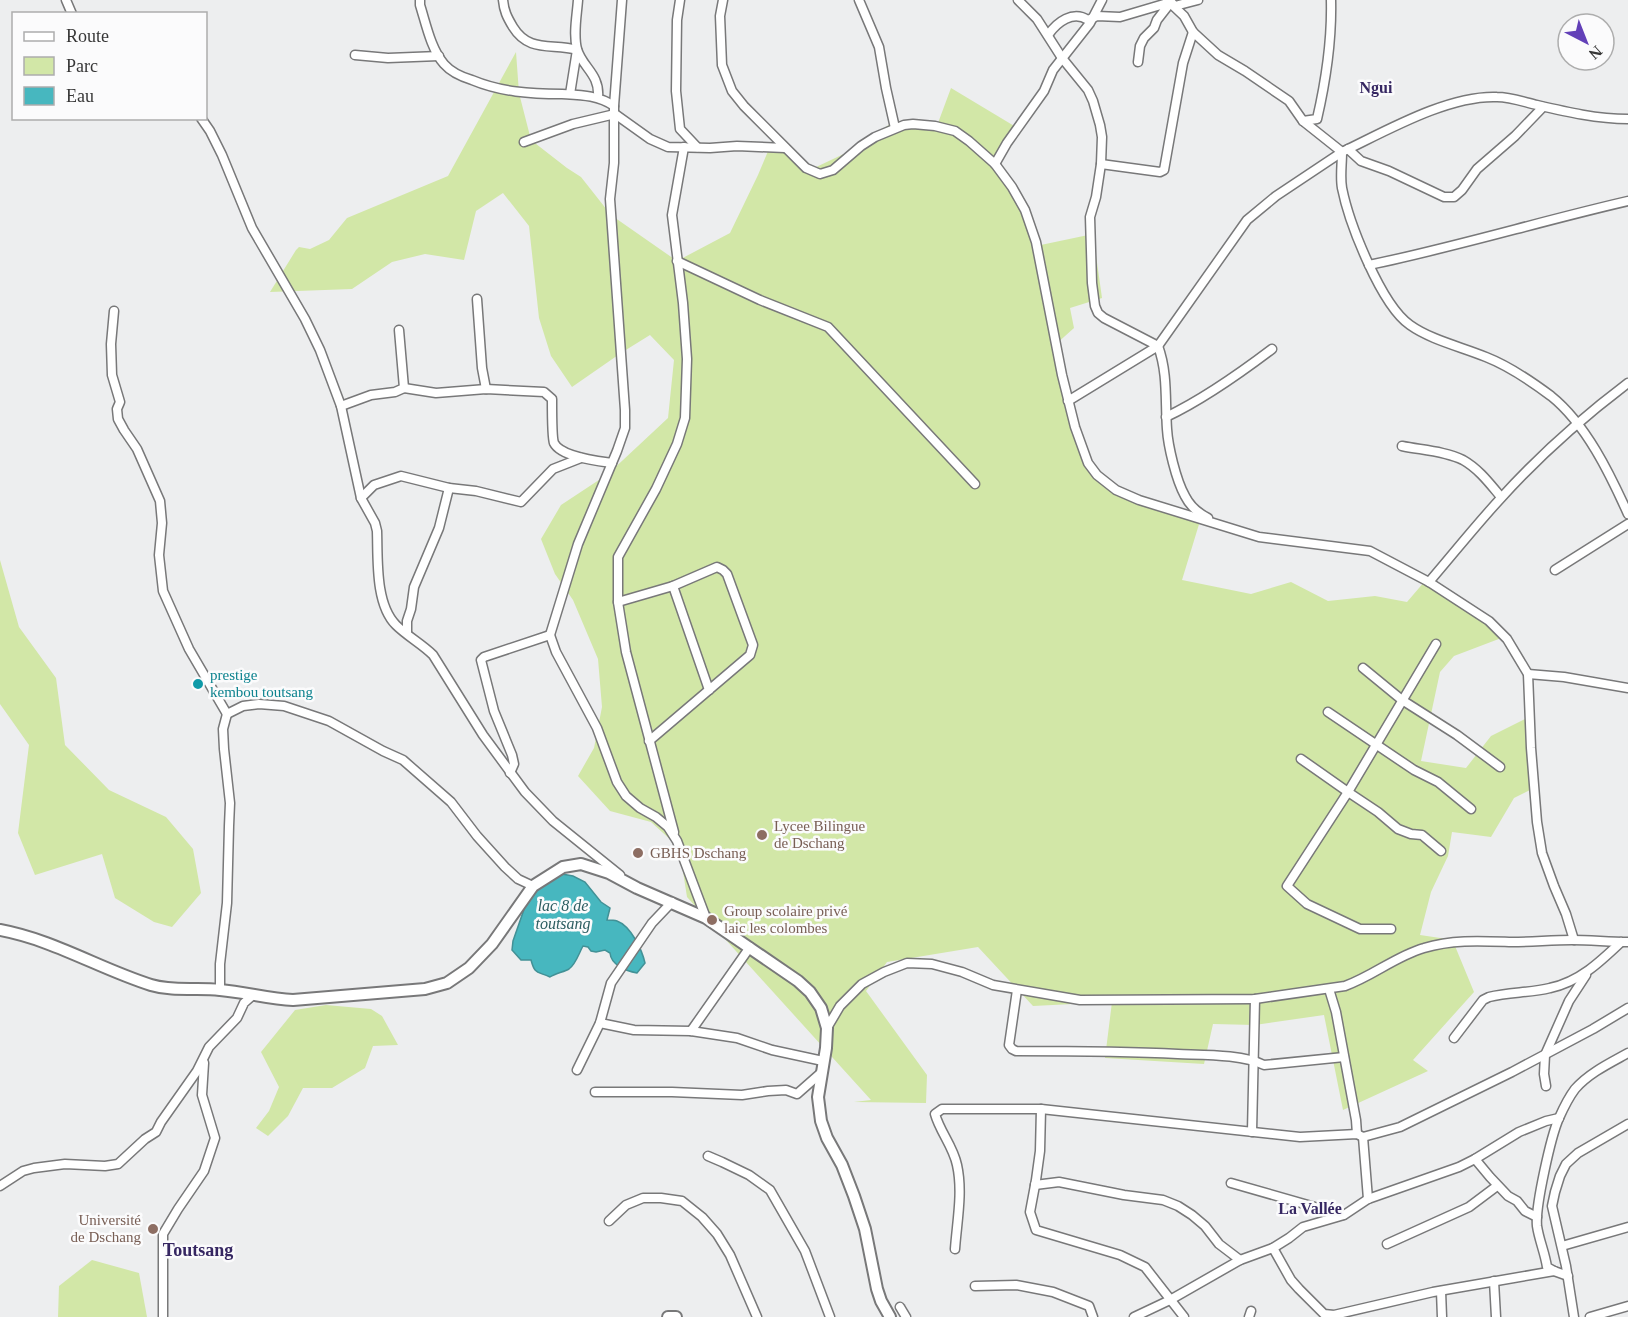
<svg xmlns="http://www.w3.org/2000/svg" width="1628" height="1317" font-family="'Times New Roman',serif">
<rect width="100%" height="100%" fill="#edeeef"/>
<g fill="#d2e7a7">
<path d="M516 52 519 93 531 140 567 168 581 177 611 215 677 261 730 233 758 175 774 137 812 169 850 151 893 122 927 120 938 123 951 88 1021 130 994 162 1015 192 1036 246 1093 234 1102 298 1070 308 1074 328 1055 345 1090 465 1114 489 1200 521 1182 580 1251 594 1291 582 1328 601 1375 596 1407 602 1425 581 1485 620 1504 637 1454 656 1440 672 1421 761 1466 768 1491 736 1527 718 1532 789 1514 798 1491 837 1452 832 1448 856 1431 892 1420 935 1447 939 1471 937 1455 946 1474 992 1413 1060 1428 1071 1343 1110 1324 1015 1255 1025 1213 1024 1204 1064 1105 1058 1112 1002 1033 1006 978 947 887 962 866 991 927 1075 926 1103 854 1102 871 1100 687 897 682 865 673 842 651 822 610 811 578 776 594 748 602 707 598 659 573 600 555 574 541 539 561 505 608 474 668 418 674 360 650 335 621 353 572 387 551 356 539 318 529 226 503 193 476 211 464 260 425 254 392 262 352 289 270 292 296 250 299 247 310 249 329 240 347 218 448 176Z"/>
<path d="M0 560 19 627 56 678 65 745 109 790 166 817 193 849 201 893 172 927 154 922 115 898 102 854 35 875 18 833 29 745 0 704Z"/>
<path d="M326 1005 371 1009 382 1016 398 1045 373 1046 365 1068 332 1088H303L288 1116 268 1136 256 1128 269 1111 279 1087 261 1052 295 1010Z"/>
<path d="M92 1260 139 1273 147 1317H58L59 1286Z"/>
</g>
<path fill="#47b7bf" stroke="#429196" stroke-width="1.5" d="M562 874 573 876 585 882 601 902 610 908 607 920C611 920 614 920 617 921 631 926 642 950 645 963L637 973C626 971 611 965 610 953L605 950 596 952 591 951 588 947 583 946C579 953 576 964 569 969 564 972 556 973 550 977 537 971 535 975 531 960H521L512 950 513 941 528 898 548 876Z"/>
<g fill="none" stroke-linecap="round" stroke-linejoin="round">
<defs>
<g id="minor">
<path d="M66 0 72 14"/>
<path d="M420 0V5C426 24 431 49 444 64 451 72 462 77 472 80 501 92 530 94 562 94 580 95 598 95 614 106V163L610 199 625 410V428L617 451 578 544 550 635 556 652 597 728 617 782 626 796 640 808 656 817 668 827 677 841 706 918"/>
<path d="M503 0C504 11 507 17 513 27 529 53 552 43 577 50L570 94"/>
<path d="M578 0C577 15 573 34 577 49 582 67 600 74 598 97"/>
<path d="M680 0 677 20 676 91 680 129 697 147"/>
<path d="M723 0 720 16 722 65 732 91 744 106 806 168 820 174 833 170 861 146 875 137 904 125 913 124 935 126 955 131 969 141 995 164 1012 187 1025 210 1036 242 1062 375 1075 427 1088 463 1097 475 1116 490 1139 500 1259 537 1370 551 1429 582 1489 621 1507 639 1528 674 1531 748 1537 822 1542 853 1554 886 1566 914 1574 940"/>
<path d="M859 0 879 47 886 88 895 128"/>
<path d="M1018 0 1037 19 1062 58 1088 90 1093 101 1100 125 1102 137 1101 164 1096 197 1090 217 1092 283 1095 306 1098 313 1104 318 1158 346C1168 373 1165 401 1167 429 1168 446 1176 480 1185 496 1190 506 1198 513 1208 518"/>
<path d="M1167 0 1184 16 1193 32 1218 55 1245 71 1289 101 1303 121 1342 152C1386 131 1448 95 1497 97 1510 97 1524 102 1537 105 1567 112 1597 119 1628 119"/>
<path d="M1171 2 1175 6 1198 0"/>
<path d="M1048 35C1057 22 1073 10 1088 20L1097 16 1120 17 1171 2 1157 20 1154 28 1144 38 1140 46 1138 62"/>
<path d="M355 55 388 58 439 56"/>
<path d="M614 106 622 0"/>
<path d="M201 118 210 131 222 155 252 228 305 319 320 350 341 406 361 498 375 523 377 531C378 559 375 604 396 625 407 636 422 644 433 655L483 735 525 792 553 821 620 875"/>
<path d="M1303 121 1317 119C1326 80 1332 40 1331 0"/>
<path d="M524 142 573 124 615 114 650 139 668 147 710 148 737 146 785 148"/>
<path d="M1348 149 1361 161 1389 171 1444 197H1454L1462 190 1477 169 1515 136 1543 107"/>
<path d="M1342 152C1342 164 1340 177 1342 188 1349 223 1381 305 1410 325 1431 340 1462 347 1486 357 1509 366 1531 381 1551 396 1586 424 1610 474 1628 514"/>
<path d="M995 164 1007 143 1044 91 1053 70 1090 23 1102 0"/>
<path d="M1101 164 1160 172 1164 170 1183 63 1193 32"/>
<path d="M677 261 760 300 828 327 975 484"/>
<path d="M1369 265C1456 247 1541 221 1628 201"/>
<path d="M477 299 482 368 486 389"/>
<path d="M114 311 111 344 112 375 120 402 117 409 118 419 124 430 137 449 160 501 162 523 159 555 163 591 189 649 227 714 243 706 259 704 284 706 329 721 383 751 403 760 451 802 477 836 505 867 518 879 533 886"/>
<path d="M404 388 436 393 486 389 544 392 552 399C552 407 552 438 554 443 561 457 598 461 612 463"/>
<path d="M1068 401 1158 346 1247 220 1276 196 1342 152"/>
<path d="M341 406 371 395 395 392 404 388 399 330"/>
<path d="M1166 417C1204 399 1239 374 1272 349"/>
<path d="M1402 446C1421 450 1445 451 1463 460 1479 469 1490 484 1501 497"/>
<path d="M361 498 374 485 401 476 449 488 476 491 521 502 553 469 581 458"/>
<path d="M1555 570 1628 524"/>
<path d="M1429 582C1453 554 1476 525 1501 498 1539 456 1583 417 1628 383"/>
<path d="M673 586 709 690"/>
<path d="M618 602 673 586 717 567 723 570 727 574 753 645 750 655 649 741"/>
<path d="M407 633V621L411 609 414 587 439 528 449 488"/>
<path d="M1363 668 1402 700 1457 735 1500 767"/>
<path d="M1528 674 1564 677 1628 688"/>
<path d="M1328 712 1414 770 1438 782 1471 809"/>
<path d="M1301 759 1348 792 1378 812 1398 829 1411 834 1422 835 1441 851"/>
<path d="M510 773 514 764 512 755 494 711 481 660 484 657 550 635"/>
<path d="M674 832 626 652 618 602V557L656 489 677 444 685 418 687 359 683 303 672 215 684 147"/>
<path d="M1391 929H1360L1307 904 1287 886 1348 792 1436 644"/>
<path d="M1329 989 1336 1012 1356 1120 1357 1134"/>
<path d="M220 990V964L227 903 229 826 230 803 224 749 223 729 227 714"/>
<path d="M1017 990 1009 1045 1012 1049 1016 1051C1070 1051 1124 1051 1178 1054 1202 1055 1243 1054 1264 1065L1344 1057"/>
<path d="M600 1023 634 1030 691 1031 737 1038 772 1050 823 1061"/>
<path d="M827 1028 840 1006 862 984 884 972 907 963 932 964 962 972 993 985 1080 1000 1255 999 1345 986C1373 976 1396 956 1424 948 1453 939 1483 941 1512 942 1532 942 1552 940 1572 940 1591 940 1609 942 1628 942"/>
<path d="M691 1031 750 947"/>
<path d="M1454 1038 1483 1000 1489 997C1509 992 1530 993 1550 988 1579 982 1600 962 1621 942"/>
<path d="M577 1070 600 1023 611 983 652 923 672 902"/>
<path d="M1546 1086 1544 1074 1545 1055 1569 1001 1586 975"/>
<path d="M595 1092H672L742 1095 768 1091 786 1090 797 1094 822 1072"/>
<path d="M1041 1109 1040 1151 1036 1180 1030 1212 1036 1230 1120 1255 1145 1267 1184 1317"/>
<path d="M1252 1132 1255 999"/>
<path d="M1363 1137 1368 1199"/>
<path d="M708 1156 722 1162 749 1175 770 1190 805 1251 830 1317"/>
<path d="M1475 1159 1490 1177 1508 1196 1517 1201 1525 1211 1537 1217"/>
<path d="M1231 1183 1343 1215"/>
<path d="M1035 1185 1059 1182 1124 1195 1163 1200 1178 1206 1192 1215 1205 1226 1219 1244 1240 1260"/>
<path d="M0 1186 23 1171 34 1168 65 1164 105 1166 118 1164 145 1139 156 1132 161 1122 197 1071 209 1047 237 1018 244 1003 253 995"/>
<path d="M609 1221 626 1205 643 1198H661L682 1201 702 1217 717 1234 730 1255 757 1317"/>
<path d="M1387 1244 1469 1207 1497 1186"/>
<path d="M1562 1246 1628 1227"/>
<path d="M1273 1248 1289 1238 1303 1227 1344 1215 1368 1199 1459 1167 1475 1159 1519 1132 1546 1121 1559 1118"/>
<path d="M955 1249C957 1221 963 1192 957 1165 953 1146 940 1132 935 1114L942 1109H1041L1300 1137 1357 1134 1363 1137 1400 1127 1512 1072 1593 1029 1628 1008"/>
<path d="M1568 1276 1554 1271 1547 1267C1545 1253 1539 1240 1537 1226 1535 1207 1551 1136 1559 1118 1563 1109 1569 1097 1575 1089 1589 1073 1610 1063 1628 1053"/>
<path d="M1494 1281 1496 1317"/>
<path d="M975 1286 1016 1285 1053 1292 1089 1306 1093 1317"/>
<path d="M1441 1291 1442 1317"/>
<path d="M900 1307 906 1317"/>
<path d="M163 1317V1234L178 1209 204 1171 215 1138 202 1095 204 1063"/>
<path d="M1134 1317 1170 1300 1240 1260 1273 1248 1291 1280 1299 1289 1324 1314 1334 1315 1433 1292 1554 1271"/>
<path d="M1249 1317 1251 1311"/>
<path d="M1574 1317 1566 1266 1552 1206 1555 1192 1560 1176 1566 1164 1578 1153 1628 1124"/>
<path d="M1590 1317 1628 1306"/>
</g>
<g id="tertiary">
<path d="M0 930C54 940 100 969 151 985 174 992 198 987 220 990 245 992 269 999 293 1000L425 989 447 983 469 968 492 944 533 886 563 867 581 864 609 873 637 888 706 918 798 981 810 992 821 1008 827 1028 826 1048 818 1097 821 1121 827 1138 842 1165 854 1196 865 1229 877 1289 881 1301 890 1317"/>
<path d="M668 1317H676"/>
</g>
</defs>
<use href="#minor" stroke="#787879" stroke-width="11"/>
<use href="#tertiary" stroke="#787879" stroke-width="14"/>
<use href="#minor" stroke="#fff" stroke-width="8"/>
<use href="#tertiary" stroke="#fff" stroke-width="10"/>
</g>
<circle fill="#0f9aa8" stroke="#fbfbfc" stroke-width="2" cx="198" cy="684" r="6"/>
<g fill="#8d6e63" stroke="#fbfbfc" stroke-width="2">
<circle cx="762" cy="835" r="6"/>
<circle cx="638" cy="853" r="6"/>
<circle cx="712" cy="920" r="6"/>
<circle cx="153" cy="1229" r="6"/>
</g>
<g text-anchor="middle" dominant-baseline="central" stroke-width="5" stroke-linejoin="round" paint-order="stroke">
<g font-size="15" fill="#0d838f" stroke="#fbfbfc" text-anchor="start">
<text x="210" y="675">prestige<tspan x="210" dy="17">kembou toutsang</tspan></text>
</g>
<g font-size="15" fill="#785e54" stroke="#fbfbfc" text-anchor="start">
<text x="774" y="826">Lycee Bilingue<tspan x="774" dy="17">de Dschang</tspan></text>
<text x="650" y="853">GBHS Dschang</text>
<text x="724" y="911">Group scolaire privé<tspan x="724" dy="17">laic les colombes</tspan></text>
<text x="141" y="1220" text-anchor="end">Université<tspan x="141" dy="17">de Dschang</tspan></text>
</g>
<g font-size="16" font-weight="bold" fill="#362762" stroke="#fbfbfc">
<text x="1376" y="87">Ngui</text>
<text x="1310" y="1208">La Vallée</text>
</g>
<g font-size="16" font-style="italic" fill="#2d5d61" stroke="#fbfbfc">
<text x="563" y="905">lac 8 de<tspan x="563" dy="18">toutsang</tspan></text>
</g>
<g font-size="18" font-weight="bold" fill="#362762" stroke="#fbfbfc">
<text x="198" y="1250">Toutsang</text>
</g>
</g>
<rect x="12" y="12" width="195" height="108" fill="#fbfbfc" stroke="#adadad" stroke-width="1.5"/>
<rect x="24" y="32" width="30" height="9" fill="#ffffff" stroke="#adadad" stroke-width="1.5"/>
<text x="66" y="42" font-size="18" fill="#373737">Route</text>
<rect x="24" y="57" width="30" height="18" fill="#d2e7a7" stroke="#adadad" stroke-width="1.5"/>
<text x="66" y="72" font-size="18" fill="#373737">Parc</text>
<rect x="24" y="87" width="30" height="18" fill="#47b7bf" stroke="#adadad" stroke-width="1.5"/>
<text x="66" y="102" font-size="18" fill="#373737">Eau</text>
<g transform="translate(1586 42) rotate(138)"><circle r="28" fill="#fbfbfc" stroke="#adadad" stroke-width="1.5"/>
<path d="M0-4.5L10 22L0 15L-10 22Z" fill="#6240b8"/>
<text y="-9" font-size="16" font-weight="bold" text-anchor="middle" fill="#373737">N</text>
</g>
</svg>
